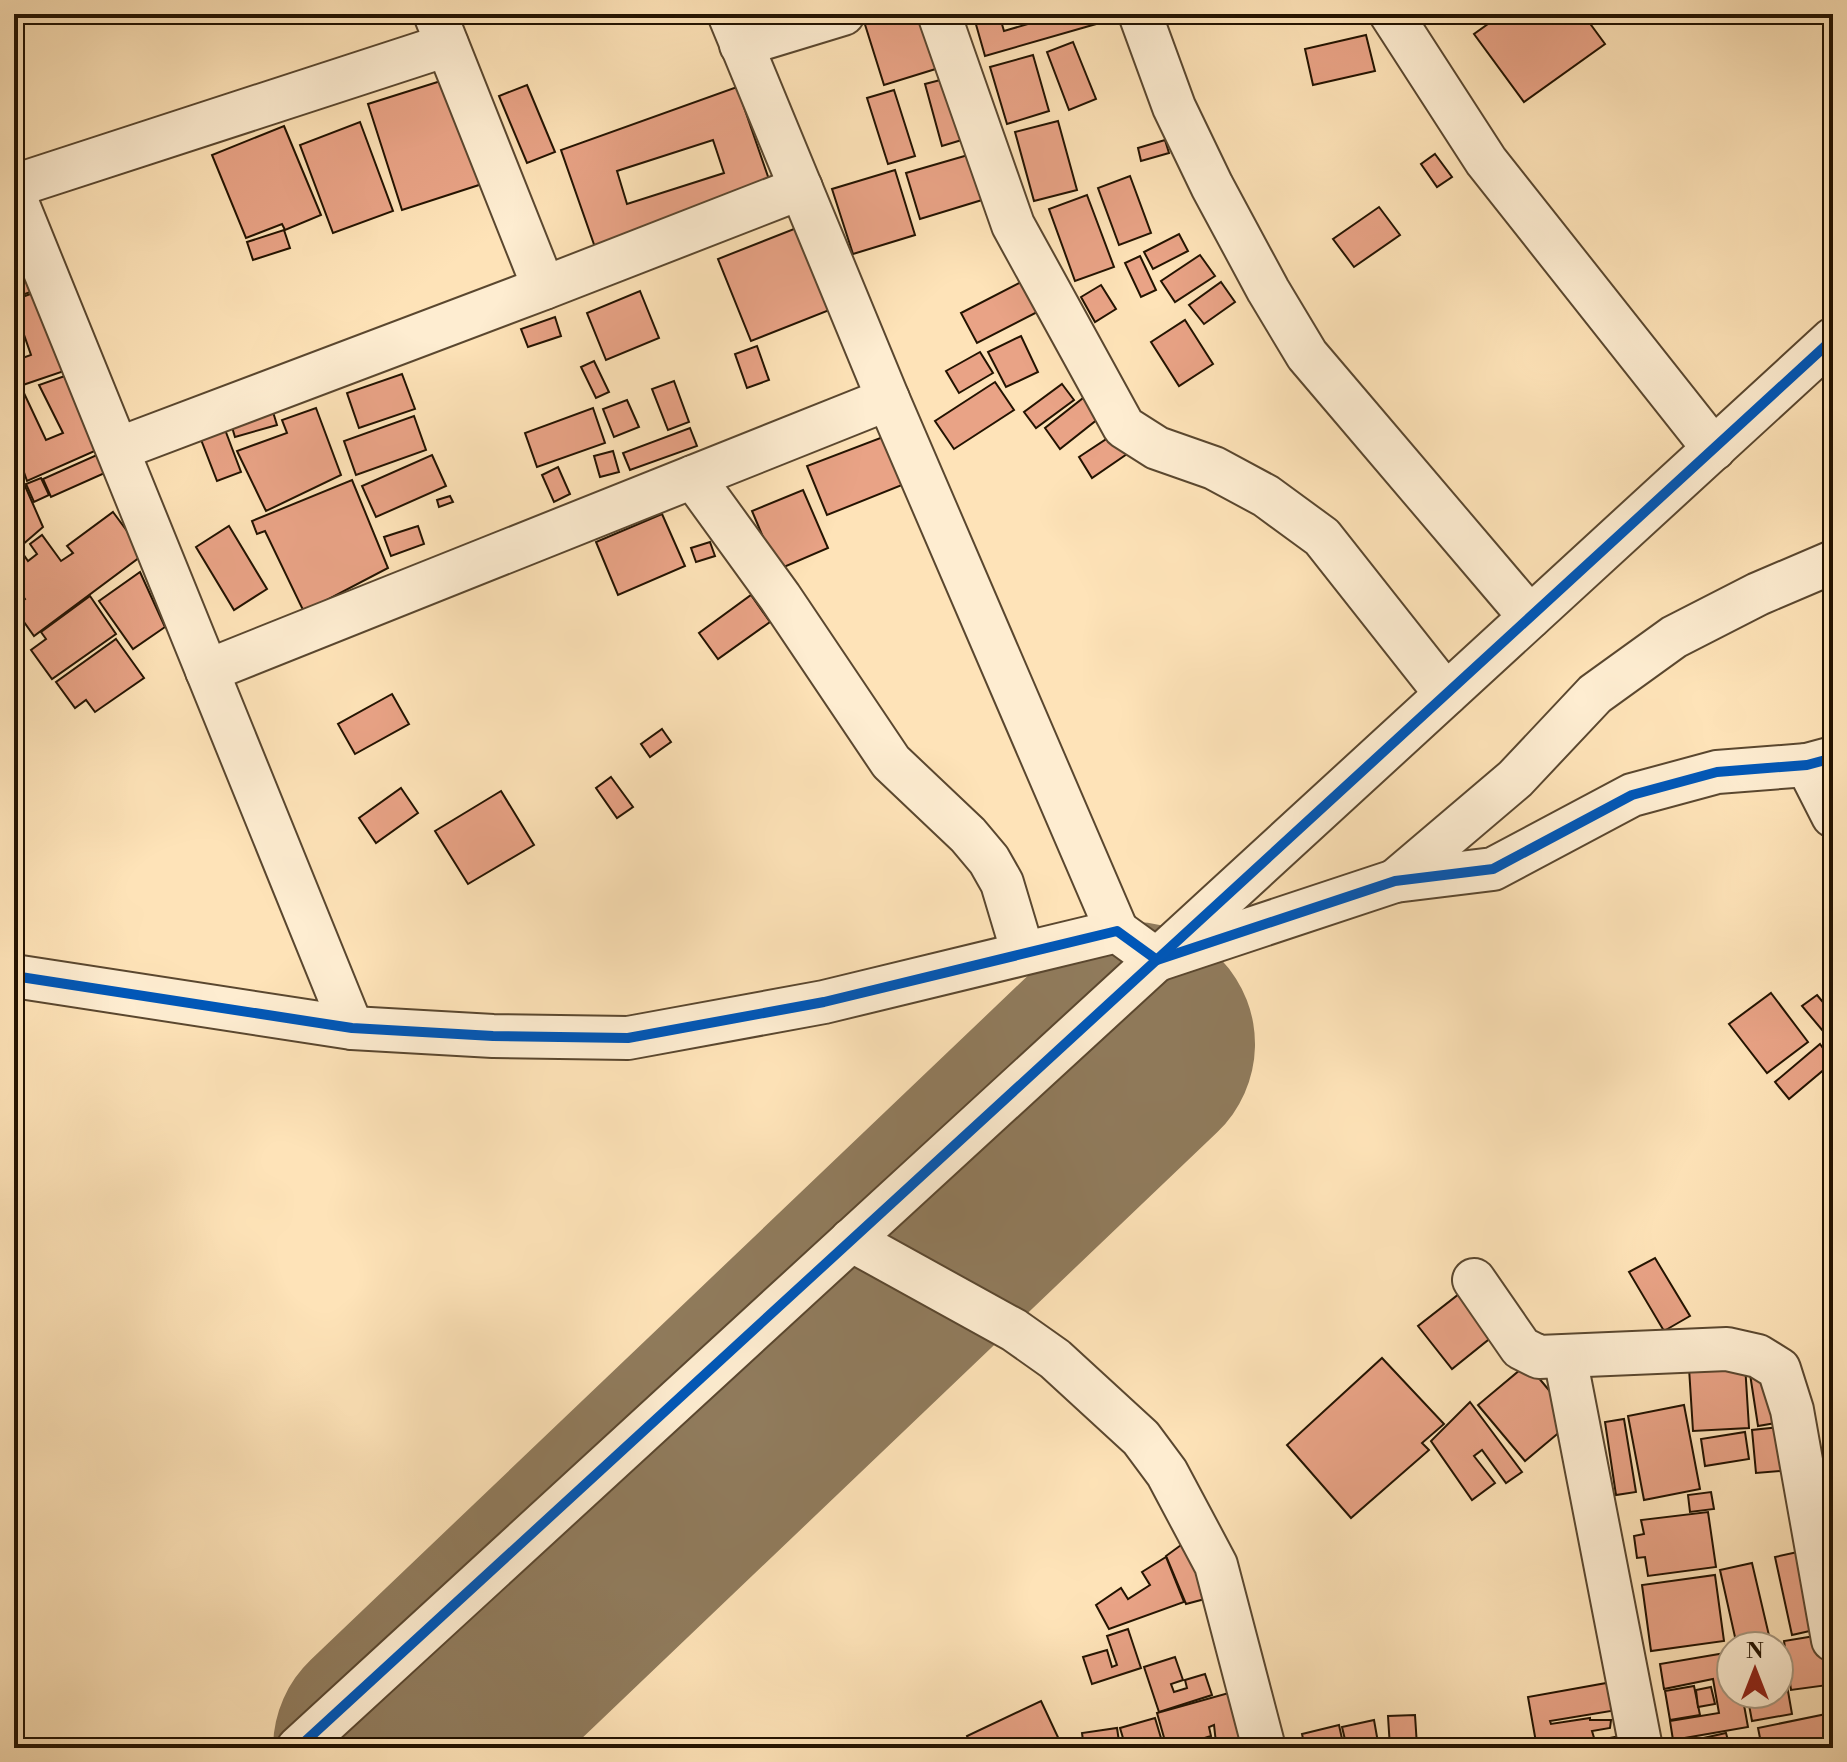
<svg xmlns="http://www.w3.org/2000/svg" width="1847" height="1762" font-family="'Libre Bodoni',serif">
<rect width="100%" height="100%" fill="#fee3b8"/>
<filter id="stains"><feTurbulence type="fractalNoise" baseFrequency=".0025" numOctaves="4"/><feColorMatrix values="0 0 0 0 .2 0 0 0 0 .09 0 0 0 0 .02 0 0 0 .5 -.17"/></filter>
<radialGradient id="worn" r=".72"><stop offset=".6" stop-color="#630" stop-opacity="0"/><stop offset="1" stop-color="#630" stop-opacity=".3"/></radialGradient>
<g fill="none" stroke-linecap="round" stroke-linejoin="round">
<path stroke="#907b5c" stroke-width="244" d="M395 1748 1133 1044"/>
</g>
<g fill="#e9a386" stroke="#231301" stroke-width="2" fill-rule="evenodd">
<path d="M926 14 942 67 884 85 862 15Z"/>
<path d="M973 14H999L1004 31 1062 14H1115L1117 18 985 56Z"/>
<path d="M1502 14H1583L1605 44 1524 102 1474 34Z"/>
<path d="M1366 35 1375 71 1313 85 1305 49Z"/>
<path d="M1073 42 1096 99 1069 110 1047 52Z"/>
<path d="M1033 55 1049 111 1007 124 990 67Z"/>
<path d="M948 78 965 139 942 146 925 84Z"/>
<path d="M447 79 482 184 402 210 368 104Z"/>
<path d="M527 85 555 152 527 163 499 96Z"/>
<path d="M737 87 773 191 597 253 561 150ZM713 140 724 173 627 204 617 171Z"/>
<path d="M894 90 915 156 888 164 867 98Z"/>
<path d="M1058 121 1077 190 1034 201 1015 132Z"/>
<path d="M360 122 393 211 333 233 300 145Z"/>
<path d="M284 126 321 215 285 230 282 224 246 238 212 155Z"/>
<path d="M1165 140 1169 153 1141 161 1138 148Z"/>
<path d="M1435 154 1452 177 1437 187 1421 164Z"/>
<path d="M968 155 982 200 920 219 906 173Z"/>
<path d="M895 170 915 235 853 254 832 189Z"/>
<path d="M1130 176 1151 233 1119 245 1098 188Z"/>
<path d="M1087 195 1114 267 1075 281 1049 209Z"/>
<path d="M14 202 44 287 14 298Z"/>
<path d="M1379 207 1400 235 1354 267 1333 239Z"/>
<path d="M799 227 832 309 751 341 718 259Z"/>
<path d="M284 230 290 248 253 260 247 242Z"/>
<path d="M1179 234 1188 251 1153 269 1144 252Z"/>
<path d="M1200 255 1215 276 1175 302 1161 281Z"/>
<path d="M1140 256 1156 290 1141 297 1125 263Z"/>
<path d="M1033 276 1049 306 977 343 961 313Z"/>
<path d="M1221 282 1235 302 1204 324 1189 305Z"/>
<path d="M1101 285 1116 309 1095 322 1081 297Z"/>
<path d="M44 289 73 368 14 388V361L31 355 14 306V300Z"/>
<path d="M640 291 659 338 606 360 587 313Z"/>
<path d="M555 317 561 336 528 347 521 329Z"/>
<path d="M1185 320 1213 364 1179 386 1151 342Z"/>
<path d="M1021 336 1038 372 1006 387 988 352Z"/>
<path d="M757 346 769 380 747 388 735 354Z"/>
<path d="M980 352 993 373 959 393 946 371Z"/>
<path d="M594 361 609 392 596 398 581 367Z"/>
<path d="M79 371 106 446 27 481 14 443V394L23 391 46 440 63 433 39 385Z"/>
<path d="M402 374 415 409 359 428 347 393Z"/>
<path d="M674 381 689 422 668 430 652 389Z"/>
<path d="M995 382 1014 410 954 449 935 421Z"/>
<path d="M1062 384 1074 400 1036 428 1024 412Z"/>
<path d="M1092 391 1108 411 1060 449 1045 428Z"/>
<path d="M627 400 639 427 614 437 603 409Z"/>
<path d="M316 408 341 475 266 511 237 451 287 433 282 420Z"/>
<path d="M593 408 605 443 537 467 525 433Z"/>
<path d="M273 412 277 425 235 437 231 424Z"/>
<path d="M414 416 426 450 356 475 344 441Z"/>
<path d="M224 427 241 472 217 481 200 437Z"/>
<path d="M690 428 697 446 630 470 623 453Z"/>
<path d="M1114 434 1127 454 1092 478 1079 457Z"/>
<path d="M883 437 902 485 827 515 807 466Z"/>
<path d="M14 448 21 467 14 469Z"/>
<path d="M613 451 619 472 600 477 594 456Z"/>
<path d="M99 454 107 472 51 497 43 479Z"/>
<path d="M432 455 446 486 376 517 362 486Z"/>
<path d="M558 467 570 494 554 502 542 475Z"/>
<path d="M41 478 49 495 34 502 26 484Z"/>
<path d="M22 479 43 527 14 552V482Z"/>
<path d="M352 480 388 568 304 612 265 531 257 534 252 521Z"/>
<path d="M803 490 828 548 777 570 752 511Z"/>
<path d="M450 496 453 502 439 507 437 500Z"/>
<path d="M113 512 144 554 34 636 14 608 25 599 14 584V556L21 551 28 561 37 554 30 544 42 535 61 561 73 553 67 546Z"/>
<path d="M662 514 685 566 618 595 596 542Z"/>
<path d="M229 526 267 589 234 610 196 547Z"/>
<path d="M418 526 424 544 391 556 384 537Z"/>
<path d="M710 542 715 556 696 562 691 548Z"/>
<path d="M140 572 165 627 133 649 99 601Z"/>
<path d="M751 595 770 622 718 659 699 633Z"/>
<path d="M90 596 116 634 52 679 31 650 46 639 41 632Z"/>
<path d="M116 639 144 678 95 712 86 700 75 708 56 682Z"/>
<path d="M392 694 409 724 355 754 338 724Z"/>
<path d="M662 729 671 742 650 757 641 744Z"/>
<path d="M611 777 633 807 617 818 596 788Z"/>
<path d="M401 788 418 813 376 843 359 818Z"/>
<path d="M501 791 534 845 468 884 435 831Z"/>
<path d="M1771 993 1808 1042 1767 1073 1729 1024Z"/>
<path d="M1817 995 1833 1014V1043L1802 1006Z"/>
<path d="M1820 1044 1833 1062 1789 1099 1775 1082Z"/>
<path d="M1655 1258 1690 1316 1664 1331 1629 1272Z"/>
<path d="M1459 1294 1493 1336 1452 1369 1418 1326Z"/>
<path d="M1771 1357 1781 1422 1758 1426 1748 1361Z"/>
<path d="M1382 1358 1444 1424 1422 1443 1429 1450 1351 1518 1287 1445Z"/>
<path d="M1527 1364 1574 1420 1525 1461 1478 1405Z"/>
<path d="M1745 1364 1749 1428 1693 1431 1689 1368Z"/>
<path d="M1470 1402 1522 1472 1506 1483 1482 1450 1474 1456 1495 1483 1472 1500 1431 1441Z"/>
<path d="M1684 1405 1700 1489 1644 1500 1628 1416Z"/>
<path d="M1624 1419 1636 1492 1616 1495 1605 1422Z"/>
<path d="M1788 1426 1793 1470 1756 1473 1752 1430Z"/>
<path d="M1745 1432 1749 1459 1705 1466 1701 1439Z"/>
<path d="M1711 1492 1714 1509 1690 1512 1688 1495Z"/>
<path d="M1708 1512 1716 1567 1648 1576 1645 1557 1637 1558 1634 1536 1644 1534 1641 1520Z"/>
<path d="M1192 1537 1216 1596 1186 1604 1166 1556Z"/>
<path d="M1807 1550 1823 1628 1792 1635 1775 1557Z"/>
<path d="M1166 1557 1184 1602 1109 1629 1096 1605 1121 1588 1128 1599 1150 1585 1142 1572Z"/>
<path d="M1752 1563 1771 1644 1737 1646 1720 1570Z"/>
<path d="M1715 1575 1724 1641 1651 1651 1642 1585Z"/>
<path d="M1128 1629 1141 1668 1092 1684 1083 1657 1107 1650 1112 1667 1117 1665 1107 1636Z"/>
<path d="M1821 1635 1828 1685 1791 1690 1784 1641Z"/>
<path d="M1779 1651H1781L1792 1714 1752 1721 1747 1694H1779Z"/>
<path d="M1731 1652V1694H1742L1748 1727 1673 1740 1670 1721 1719 1713 1713 1679 1664 1689 1660 1664Z"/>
<path d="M1175 1657 1183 1680 1171 1684 1174 1692 1187 1688 1185 1680 1205 1674 1212 1695 1159 1712 1144 1667Z"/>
<path d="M1612 1682 1617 1710 1550 1721 1551 1724 1590 1718V1720H1611L1610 1728 1592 1731 1595 1741 1615 1737 1616 1745 1597 1748H1537L1528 1697Z"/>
<path d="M1694 1686 1700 1715 1670 1720 1665 1691Z"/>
<path d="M1711 1687 1715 1704 1698 1707 1696 1690Z"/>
<path d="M1243 1689 1246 1748H1203L1202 1745 1216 1743 1214 1725 1209 1727 1211 1736 1198 1740V1748H1167L1157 1713Z"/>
<path d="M1041 1701 1063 1748H972L967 1736Z"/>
<path d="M1831 1713 1833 1748H1762L1758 1728Z"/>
<path d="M1415 1715 1417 1746 1390 1748 1388 1716Z"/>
<path d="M1155 1718 1164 1748H1126L1120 1728Z"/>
<path d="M1374 1720 1379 1748H1347L1342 1727Z"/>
<path d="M1339 1725 1344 1748H1305L1302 1734Z"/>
<path d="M1117 1728 1120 1748H1084L1082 1733Z"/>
<path d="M1726 1733 1730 1748H1673L1672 1745Z"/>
</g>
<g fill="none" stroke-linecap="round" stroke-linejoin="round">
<defs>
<g id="minor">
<path d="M435 14 544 288"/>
<path d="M729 14 888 399 1117 931"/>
<path d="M939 14 1013 225 1124 427 1157 448 1214 468 1266 496 1322 537 1446 694"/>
<path d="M1140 14 1174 107 1212 186 1268 290 1307 355 1530 617"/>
<path d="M1391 14 1486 161 1714 449"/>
<path d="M741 45 843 14"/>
<path d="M14 186 447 45"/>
<path d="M14 195 352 1028"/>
<path d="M118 449 544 288 801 188"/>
<path d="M693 477 780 597 891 762 968 835 989 860 1002 883 1023 953"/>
<path d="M207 671 888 399"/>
<path d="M1807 765 1833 816"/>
<path d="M1395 881 1515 779 1595 694 1674 637 1758 594 1833 562"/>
<path d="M14 976 352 1028 493 1036 628 1038 824 1002 1117 931 1157 960 1395 881 1493 869 1632 795 1717 772 1807 765 1833 758"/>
<path d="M851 1240 1014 1330 1055 1359 1141 1438 1167 1473 1216 1565 1264 1748"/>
<path d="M1474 1280 1521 1348 1539 1357 1727 1349 1758 1356 1779 1369 1792 1410 1833 1640"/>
<path d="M1565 1357 1641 1748"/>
<path d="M298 1748 1833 339"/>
</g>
</defs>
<use href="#minor" stroke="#5a472f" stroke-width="46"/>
<use href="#minor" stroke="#feedd1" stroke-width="42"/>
<defs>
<g id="cycleway">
<path d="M14 976 352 1028 493 1036 628 1038 824 1002 1117 931 1157 960 1395 881 1493 869 1632 795 1717 772 1807 765 1833 758"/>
<path d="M298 1748 1833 339"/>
</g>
</defs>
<use href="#cycleway" stroke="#feedd1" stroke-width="15"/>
<use href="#cycleway" stroke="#0057b8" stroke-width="10"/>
</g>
<rect width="1847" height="1762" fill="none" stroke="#fee3b8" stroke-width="48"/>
<rect x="16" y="16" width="1815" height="1730" fill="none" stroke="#231301" stroke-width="4"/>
<rect x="24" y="24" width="1799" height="1714" fill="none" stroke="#231301" stroke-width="2"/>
<g transform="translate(1755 1670)"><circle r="38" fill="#feedd1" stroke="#a6967e" stroke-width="2"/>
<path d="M0-6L14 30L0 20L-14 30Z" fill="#8f2418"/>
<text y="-12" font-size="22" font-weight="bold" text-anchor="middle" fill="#231301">N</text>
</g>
<rect width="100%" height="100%" filter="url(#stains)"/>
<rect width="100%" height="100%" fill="url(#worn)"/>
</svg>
